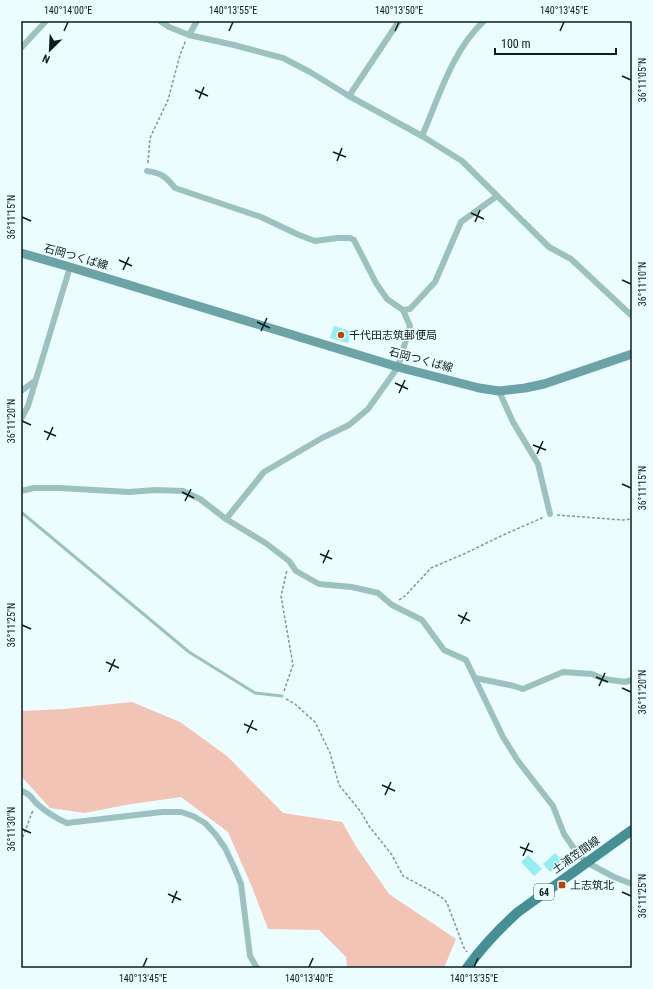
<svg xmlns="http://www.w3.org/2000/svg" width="653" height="989" font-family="'Roboto Condensed','Noto Sans JP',sans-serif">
<rect width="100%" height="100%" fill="#ebfdfe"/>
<path fill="#f2c4b5" d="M132 702 180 722 227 756 283 813 342 822 357 848 389 894 456 939 444 968H347L346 957 319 930 268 929 252 887 228 832 181 797 125 805 85 813 50 808 21 776V711L64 709Z"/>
<g fill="#92eef3">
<path d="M334 326 351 331 348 343 330 338Z"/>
<path d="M555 853 563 861 550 872 543 864Z"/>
<path d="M528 855 542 869 534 876 521 862Z"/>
</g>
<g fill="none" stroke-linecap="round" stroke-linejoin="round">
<g stroke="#839596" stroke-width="1.5" stroke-dasharray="3 2" stroke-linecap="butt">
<path d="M148 163 150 138 168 100 180 55 186 40"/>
<path d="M557 515 623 520 632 519"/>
<path d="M399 600 405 596 431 568 466 553 501 536 544 517"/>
<path d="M284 691 293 665 281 596 287 570"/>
<path d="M286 699 295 704 315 722 330 753 339 785 361 812 369 826 392 855 403 876 433 892 444 899 447 903 464 948 467 952"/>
<path d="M21 842 33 810"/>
</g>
<path stroke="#9cc1c2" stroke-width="3" d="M21 512 189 652 255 693 282 696"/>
<g stroke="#9cc1c2" stroke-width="6">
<path d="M160 21 169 27 189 35 234 45 283 58 310 72 349 96 422 136 462 161 549 247 571 259 632 316"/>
<path d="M189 35 197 21"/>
<path d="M21 48 46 21"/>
<path d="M349 96 399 21"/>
<path d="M422 136C438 99 453 49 484 21"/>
<path d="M147 171C162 173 166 177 175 188L261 217 299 235 315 241 337 238H350L354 240 376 283 387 299 403 310 410 326 398 367 368 409 349 425 322 438 264 472 226 519"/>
<path d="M403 310 410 309 435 282 461 222 497 196"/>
<path d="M21 391 35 381"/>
<path d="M499 391 513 422 538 464 550 514"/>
<path d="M21 419 28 406 70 267"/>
<path d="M21 491 34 488H59L129 492 155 490 183 491 200 499 226 519 267 544 289 561 296 571 319 584 352 587 378 593 392 605 422 620 444 650 466 660 503 737 518 761 553 806 564 834 573 847 586 862 614 877 632 884"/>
<path d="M475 678 514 686 523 689 563 672 592 674 604 679 625 682 632 680"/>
<path d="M21 791C29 793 31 797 36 803 45 811 55 818 67 823L162 812H181L193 816 205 823 216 835 225 848 234 867 241 884 250 956 257 968"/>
</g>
<path stroke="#6ba4a7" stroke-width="9" d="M21 253 70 267 398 367 479 388 499 391 525 388 544 384 632 354"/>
<path stroke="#449094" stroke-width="10" d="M467 968C482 947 499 929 518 912L632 830"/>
</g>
<path fill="none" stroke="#0b1d1e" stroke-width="1.5" d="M64 31 68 22M229 31 233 22M395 31 399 22M560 31 564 22M622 76 631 80M195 90 208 96M199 99 204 87M333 152 346 157M337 161 342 148M471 213 484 219M22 217 31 221M475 222 480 210M119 260 132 266M123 270 129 257M622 280 631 284M257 322 270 328M261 331 267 318M395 383 408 389M399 393 405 380M22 421 31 425M44 431 56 436M47 440 53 427M533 445 546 450M537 454 543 441M622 484 631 488M182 492 194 498M185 501 191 489M320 554 332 559M323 563 329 550M458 615 470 621M461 624 467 612M22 625 31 629M106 662 119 668M109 672 115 659M596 677 608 682M599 686 605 673M622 688 631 692M244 724 257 730M247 733 253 720M382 785 395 791M385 795 391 782M22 829 31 833M520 847 533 852M523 856 529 843M622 892 631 896M168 894 181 900M172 903 177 891M143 967 147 958M309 967 313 958M474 967 478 958"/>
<g fill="#c74100" stroke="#ebfdfe" stroke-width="1.5">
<circle cx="341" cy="335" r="4"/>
<rect x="558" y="881" width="8" height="8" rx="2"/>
</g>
<g text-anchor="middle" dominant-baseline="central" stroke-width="3" stroke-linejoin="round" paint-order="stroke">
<rect fill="#ebfdfe" stroke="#4e6061" stroke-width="1" x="534" y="884" width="20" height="16" rx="3"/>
<g font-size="10" font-weight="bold" fill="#0b1d1e">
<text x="544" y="892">64</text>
</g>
<g font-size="11" fill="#0b1d1e" stroke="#ebfdfe">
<text transform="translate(76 257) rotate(16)">石岡つくば線</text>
<text transform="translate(421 360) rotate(15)">石岡つくば線</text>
<text transform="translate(576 855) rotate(-35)">土浦笠間線</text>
</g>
<g font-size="11" fill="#0b1d1e" stroke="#ebfdfe" text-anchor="start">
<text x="349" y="335">千代田志筑郵便局</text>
<text x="570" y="885">上志筑北</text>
</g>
</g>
<rect width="653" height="989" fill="none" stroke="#ebfdfe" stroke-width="44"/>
<g transform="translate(50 50) rotate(204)" stroke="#ebfdfe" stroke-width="3" paint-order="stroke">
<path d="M0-3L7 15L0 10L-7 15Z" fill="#0b1d1e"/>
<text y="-6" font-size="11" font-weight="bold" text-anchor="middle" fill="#0b1d1e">N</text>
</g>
<path d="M495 48v6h121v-6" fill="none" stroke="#0b1d1e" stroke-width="2"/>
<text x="501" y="48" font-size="12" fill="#0b1d1e" stroke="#ebfdfe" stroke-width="3" paint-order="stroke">100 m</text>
<rect x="22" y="22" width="609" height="945" fill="none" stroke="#0b1d1e" stroke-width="1.5"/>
<g font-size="10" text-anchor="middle" fill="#0b1d1e">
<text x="68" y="14">140°14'00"E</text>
<text x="233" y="14">140°13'55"E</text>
<text x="399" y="14">140°13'50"E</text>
<text x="564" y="14">140°13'45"E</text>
<text transform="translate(642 80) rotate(-90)" y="4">36°11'05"N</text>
<text transform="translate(11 217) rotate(-90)" y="4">36°11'15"N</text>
<text transform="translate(642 284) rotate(-90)" y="4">36°11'10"N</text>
<text transform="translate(11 421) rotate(-90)" y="4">36°11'20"N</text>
<text transform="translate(642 488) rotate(-90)" y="4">36°11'15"N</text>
<text transform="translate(11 625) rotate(-90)" y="4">36°11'25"N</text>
<text transform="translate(642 692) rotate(-90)" y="4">36°11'20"N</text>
<text transform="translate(11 829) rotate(-90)" y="4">36°11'30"N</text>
<text transform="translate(642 896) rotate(-90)" y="4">36°11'25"N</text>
<text x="143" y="982">140°13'45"E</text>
<text x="309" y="982">140°13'40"E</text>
<text x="474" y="982">140°13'35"E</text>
</g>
</svg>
